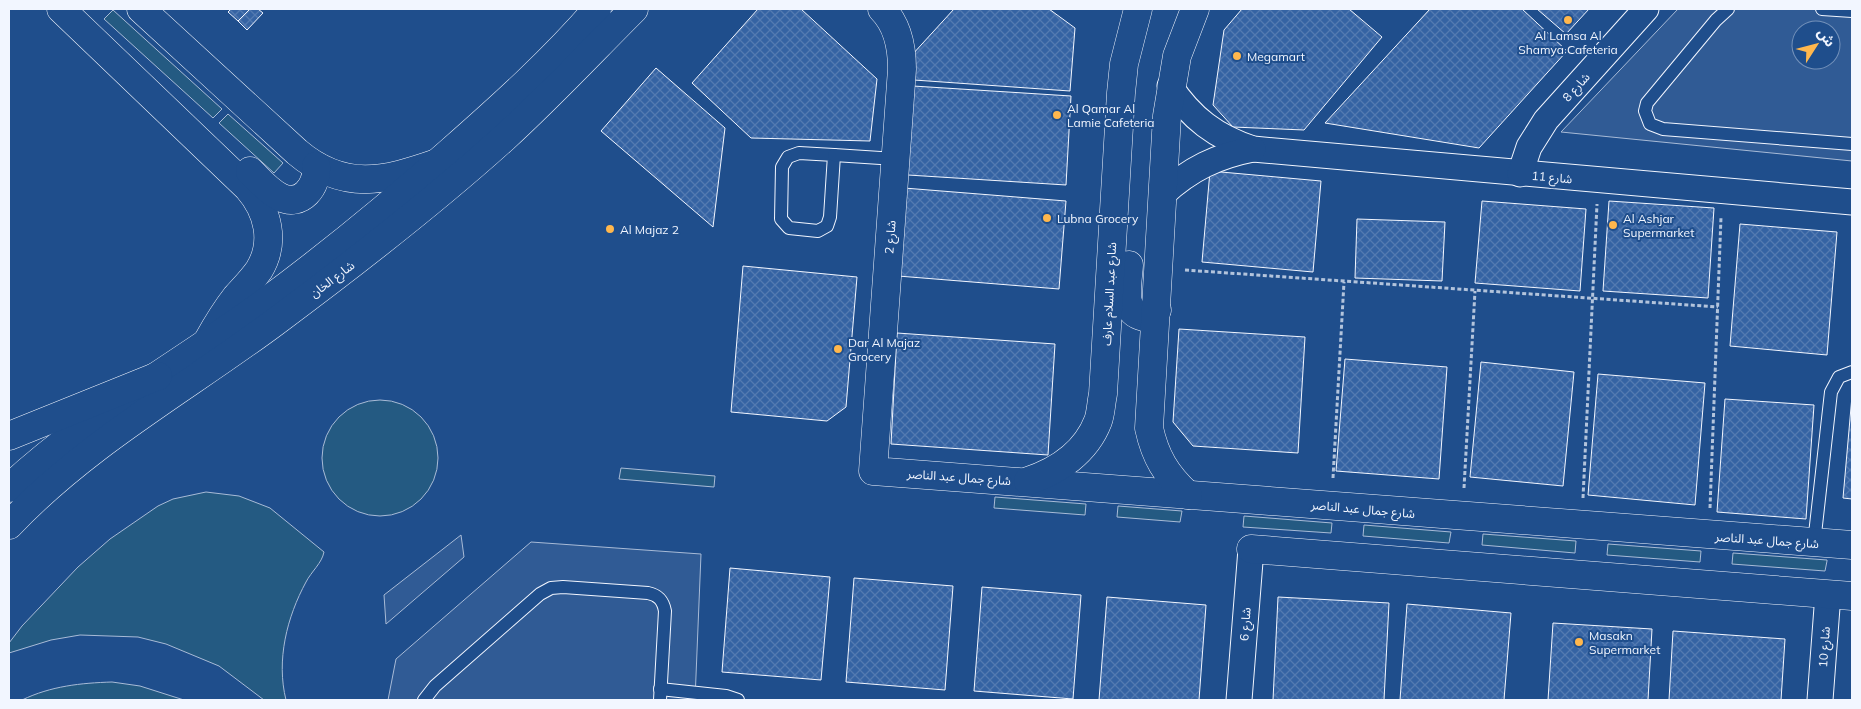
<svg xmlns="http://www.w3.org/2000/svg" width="1861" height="709" font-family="Mulish,'Noto Sans Arabic',sans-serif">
<defs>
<pattern id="building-cross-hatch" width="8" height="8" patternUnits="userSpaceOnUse" patternTransform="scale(1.25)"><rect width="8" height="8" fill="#3563a3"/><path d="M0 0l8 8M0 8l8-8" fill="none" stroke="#537ab1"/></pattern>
</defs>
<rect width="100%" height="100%" fill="#1f4e8c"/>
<g fill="#245a82" stroke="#a8bbd7">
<path d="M113 10 222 109 213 118 104 19Z"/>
<path d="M228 114 283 163 274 173 219 123Z"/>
<circle cx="380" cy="458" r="58"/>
<path d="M621 468 715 476 714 487 619 479Z"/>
<path d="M206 492 239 496 270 508 324 552C322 563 311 572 306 582 287 617 276 660 286 700H264L219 666 166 644 138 637 80 635 51 640 9 653V643L22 626 78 567 110 539 158 506 173 499Z"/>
<path d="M995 497 1086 504 1085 515 994 508Z"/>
<path d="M1118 506 1182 511 1180 522 1117 517Z"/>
<path d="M1244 516 1332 523 1331 533 1243 527Z"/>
<path d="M1364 525 1451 532 1449 543 1363 536Z"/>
<path d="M1483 534 1576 541 1575 553 1482 545Z"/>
<path d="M1608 544 1701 551 1700 562 1607 555Z"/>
<path d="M1733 553 1827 560V561L1825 571 1732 564Z"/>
<path d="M112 682 140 686 184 700H22C51 686 81 683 112 682Z"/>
</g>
<g fill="#305b95" stroke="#a8bbd7" fill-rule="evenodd">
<path d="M1678 9H1852V161L1561 132ZM1801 30H1831V60H1801Z"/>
<path d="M461 535 464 557 386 624 384 595Z"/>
<path d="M531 542 701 554 695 700H388L396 659Z"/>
</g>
<g fill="url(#building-cross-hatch)" stroke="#f2f6ff">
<path d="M231 9H250L238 21 228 12Z"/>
<path d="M250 9H258L263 13 247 30 238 21Z"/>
<path d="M758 9H801L877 79 870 141 751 138 692 83Z"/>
<path d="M954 9H1049L1075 28 1070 91 914 80 911 56Z"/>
<path d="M1242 9H1349L1382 37 1304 130 1233 127 1213 105 1224 30Z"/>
<path d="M1430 9H1522L1567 51 1479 148 1325 123Z"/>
<path d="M1537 9H1589L1566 34Z"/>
<path d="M656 68 725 128 713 227 601 131Z"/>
<path d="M913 86 1071 96 1066 185 908 175Z"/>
<path d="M1210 171 1321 181 1313 272 1202 262Z"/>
<path d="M904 188 1066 201 1059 289 898 276Z"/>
<path d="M1482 201 1586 209 1580 291 1475 283Z"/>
<path d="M1609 201 1714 208 1708 298 1603 291Z"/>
<path d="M1357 219 1445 222 1442 281 1355 278Z"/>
<path d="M1740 224 1837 232 1827 355 1730 346Z"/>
<path d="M743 266 857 277 846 407 827 421 731 412Z"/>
<path d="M1179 329 1305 337 1298 453 1193 446 1173 422Z"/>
<path d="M897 333 1055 344 1048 455 891 444Z"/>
<path d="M1345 359 1447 367 1439 479 1336 471Z"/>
<path d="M1481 362 1574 372 1563 486 1470 477Z"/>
<path d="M1598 374 1705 383 1695 505 1588 495Z"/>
<path d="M1852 396V499L1843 498Z"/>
<path d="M1725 399 1814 405 1806 519 1717 512Z"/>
<path d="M730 568 830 577 821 680 722 672Z"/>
<path d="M854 578 953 586 945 690 846 682Z"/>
<path d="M982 587 1081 595 1073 699 974 691Z"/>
<path d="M1107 597 1206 605 1199 700H1099Z"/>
<path d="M1278 597 1389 603 1384 700H1273Z"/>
<path d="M1407 604 1511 613 1504 700H1400Z"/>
<path d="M1553 623 1652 629 1648 700H1548Z"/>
<path d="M1673 631 1785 639 1781 700H1669Z"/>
</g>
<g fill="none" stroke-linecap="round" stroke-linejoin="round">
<defs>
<g id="lane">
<path d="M1728 9 1716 20 1647 103 1645 111 1650 124 1663 129 1852 144"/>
<path d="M1822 9 1852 11"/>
<path d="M799 153 834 155 830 217 827 226 818 231 789 228 781 219 782 167 788 157Z"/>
<path d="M834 155 896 159"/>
<path d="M1814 543 1831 392 1839 377 1852 372"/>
<path d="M660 689 726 696 738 700"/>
<path d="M424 700 435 686 540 594 551 588 563 587 648 593C658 595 663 600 665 611L660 700"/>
</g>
<g id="street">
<path d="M1170 86C1191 118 1216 137 1253 149L1852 202"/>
<path d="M1520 174 1529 147 1546 120 1646 9"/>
<path d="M1163 194C1190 169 1217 156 1253 149"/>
<path d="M1239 700 1251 549"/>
<path d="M1820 700 1828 594"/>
</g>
<g id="secondary">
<path d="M61 9 248 188C268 211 276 242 259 270 252 280 244 288 236 297 225 311 216 326 207 342"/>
<path d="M141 9 297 152C344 192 385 181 437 163"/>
<path d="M882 9C898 25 902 47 902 69L873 471 1852 545"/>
<path d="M250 171C259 180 268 191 280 197 301 208 318 186 316 166"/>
<path d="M1129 265C1128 284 1120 312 1144 317L1157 310"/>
<path d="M1028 481C1058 471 1086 452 1098 421 1101 413 1101 403 1103 394L1121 93 1124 64 1138 9"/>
<path d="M1188 495C1166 475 1155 456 1149 428L1167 116 1177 56 1195 9"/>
<path d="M1251 549 1852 596"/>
</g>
<g id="primary">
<path d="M9 488C83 419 173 368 256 309 324 259 389 206 452 150 502 106 553 60 597 9"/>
<path d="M9 525C87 443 185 389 275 322 353 264 431 204 504 138 549 97 591 52 634 9"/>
</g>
<path id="highway" d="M9 436 158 376"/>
</defs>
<use href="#lane" stroke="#f2f6ff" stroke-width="14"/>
<use href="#street" stroke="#f2f6ff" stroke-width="27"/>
<use href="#secondary" stroke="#f2f6ff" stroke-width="29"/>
<use href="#primary" stroke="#f2f6ff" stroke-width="29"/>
<use href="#highway" stroke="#f2f6ff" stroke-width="29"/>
<g stroke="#b3c4dc" stroke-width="3" stroke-dasharray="4 2.5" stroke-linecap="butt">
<path d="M1185 270 1718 307"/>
<path d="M1333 478 1344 282"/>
<path d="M1464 488 1475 291"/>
<path d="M1583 498 1597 204"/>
<path d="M1710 508 1721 217"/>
</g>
<use href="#lane" stroke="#1f4e8c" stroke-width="12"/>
<use href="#street" stroke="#1f4e8c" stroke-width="25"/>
<use href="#secondary" stroke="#1f4e8c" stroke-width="28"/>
<use href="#primary" stroke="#1f4e8c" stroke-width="28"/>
<use href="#highway" stroke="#1f4e8c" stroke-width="28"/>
</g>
<g fill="#ffb74d" stroke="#1f4e8c" stroke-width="2">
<circle cx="1568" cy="20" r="5"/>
<circle cx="1237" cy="56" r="5"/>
<circle cx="1057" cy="115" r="5"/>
<circle cx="1047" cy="218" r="5"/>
<circle cx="1613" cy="225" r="5"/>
<circle cx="610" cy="229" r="5"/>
<circle cx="838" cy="349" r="5"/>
<circle cx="1579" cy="642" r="5"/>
</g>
<g text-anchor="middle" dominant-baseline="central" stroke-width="4" stroke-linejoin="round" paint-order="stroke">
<g font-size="12" fill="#f2f6ff" stroke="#1f4e8c" text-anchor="start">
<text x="1568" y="35" text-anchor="middle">Al Lamsa Al<tspan x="1568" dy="14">Shamya Cafeteria</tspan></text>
<text x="1247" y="56">Megamart</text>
<text x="1067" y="108">Al Qamar Al<tspan x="1067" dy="14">Lamie Cafeteria</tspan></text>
<text x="1057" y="218">Lubna Grocery</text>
<text x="1623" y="218">Al Ashjar<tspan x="1623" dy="14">Supermarket</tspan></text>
<text x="620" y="229">Al Majaz 2</text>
<text x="848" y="342">Dar Al Majaz<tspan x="848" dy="14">Grocery</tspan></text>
<text x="1589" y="635">Masakn<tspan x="1589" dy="14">Supermarket</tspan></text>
</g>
<g font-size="12" fill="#f2f6ff" stroke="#1f4e8c">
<text transform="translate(1576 87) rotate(-48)">شارع 8</text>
<text transform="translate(1552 177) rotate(5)">شارع 11</text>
<text transform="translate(890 237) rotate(-86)">شارع 2</text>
<text transform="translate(332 279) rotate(-37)">شارع الخان</text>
<text transform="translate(1109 294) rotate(-87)">شارع عبد السلام عارف</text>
<text transform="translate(959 477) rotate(4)">شارع جمال عبد الناصر</text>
<text transform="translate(1363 509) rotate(5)">شارع جمال عبد الناصر</text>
<text transform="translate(1767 540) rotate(4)">شارع جمال عبد الناصر</text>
<text transform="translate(1245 624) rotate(-86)">شارع 6</text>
<text transform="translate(1824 647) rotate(-86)">شارع 10</text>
</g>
</g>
<rect width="1861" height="709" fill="none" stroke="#f2f6ff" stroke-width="20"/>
<g transform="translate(1816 45) rotate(54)"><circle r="24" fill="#1f4e8c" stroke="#7391ba"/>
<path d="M0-4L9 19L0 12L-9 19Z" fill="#ffb74d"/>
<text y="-8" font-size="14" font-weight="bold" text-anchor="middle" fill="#f2f6ff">ش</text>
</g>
</svg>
